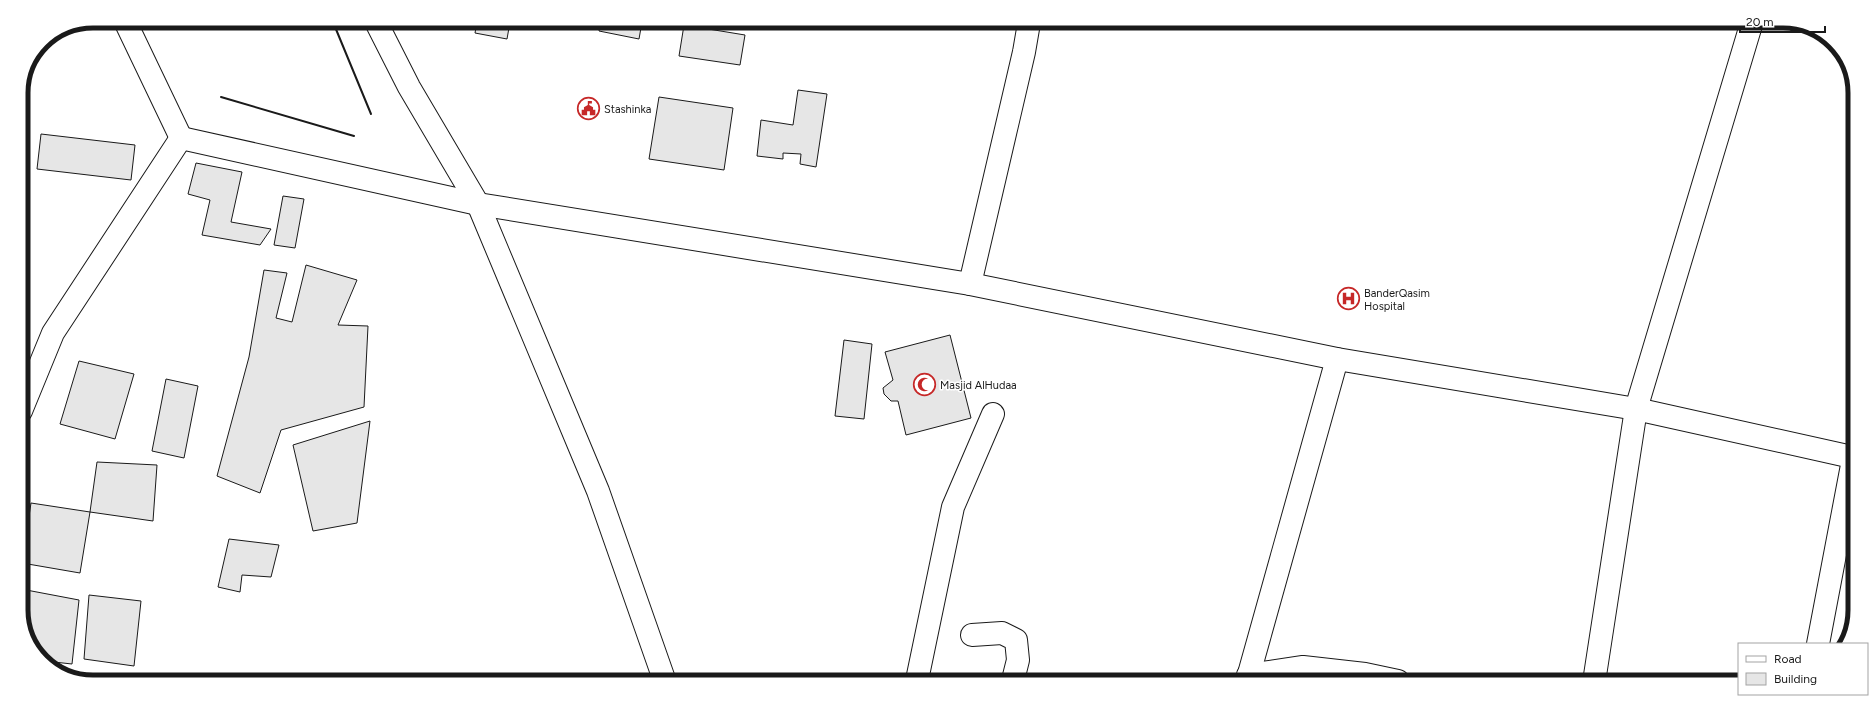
<svg xmlns="http://www.w3.org/2000/svg" width="1876" height="703" font-family="Figtree,sans-serif">
<rect width="100%" height="100%" fill="#fff"/>
<g fill="#e6e6e6" stroke="#1a1a1a">
<path d="M477 22H510L507 39 475 33Z"/>
<path d="M600 22H642L639 39 599 31Z"/>
<path d="M684 25 745 35 740 65 679 56Z"/>
<path d="M798 90 827 94 816 167 800 164 801 154 783 153V159L757 156 761 120 793 125Z"/>
<path d="M659 97 733 108 724 170 649 159Z"/>
<path d="M41 134 135 145 131 180 37 169Z"/>
<path d="M196 163 242 172 231 222 271 229 260 245 202 235 210 200 188 194Z"/>
<path d="M283 196 304 199 295 248 274 245Z"/>
<path d="M306 265 357 280 338 325 368 326 364 407 281 430 260 493 217 476 249 357 264 270 287 273 276 318 292 322Z"/>
<path d="M950 335 971 418 906 435 898 401H891L884 394 883 388 893 380 885 352Z"/>
<path d="M844 340 872 344 864 419 835 416Z"/>
<path d="M79 361 134 374 115 439 60 424Z"/>
<path d="M166 379 198 386 184 458 152 451Z"/>
<path d="M370 421 357 523 313 531 293 445Z"/>
<path d="M97 462 157 465 153 521 90 512Z"/>
<path d="M31 503 90 512 80 573 22 563Z"/>
<path d="M229 539 279 545 271 577 242 575 240 592 218 587Z"/>
<path d="M21 589 79 600 72 664 45 661 36 654 21 615Z"/>
<path d="M89 595 141 601 134 666 84 659Z"/>
</g>
<g fill="none" stroke-linecap="round" stroke-linejoin="round">
<defs>
<g id="minor">
<path d="M125 21 181 138"/>
<path d="M181 138 478 204"/>
<path d="M970 284 1024 52 1029 23"/>
<path d="M21 411 53 333 181 138"/>
<path d="M972 635 1002 633 1016 640 1018 660 1013 680"/>
<path d="M1818 644 1852 465"/>
<path d="M1248 675 1303 667 1365 674 1398 681"/>
<path d="M917 680 953 507 993 414"/>
<path d="M1247 681 1337 359"/>
</g>
<g id="tertiary">
<path d="M376 22 409 87 478 204"/>
<path d="M1594 682 1636 409 1751 25"/>
</g>
<g id="primary">
<path d="M478 204 970 284 1337 359 1636 409 1852 457"/>
<path d="M478 204 598 491 664 679"/>
</g>
</defs>
<use href="#minor" stroke="#1a1a1a" stroke-width="24"/>
<use href="#tertiary" stroke="#1a1a1a" stroke-width="24"/>
<use href="#primary" stroke="#1a1a1a" stroke-width="24"/>
<use href="#minor" stroke="#fff" stroke-width="22"/>
<use href="#tertiary" stroke="#fff" stroke-width="22"/>
<use href="#primary" stroke="#fff" stroke-width="22"/>
<g stroke="#1a1a1a" stroke-width="2">
<path d="M333 22 371 114"/>
<path d="M221 97 354 136"/>
</g>
</g>
<defs>
<symbol id="civic-ring" viewBox="-11 -11 22 22"><circle r="9.5" fill="#fff" stroke="#c62828" stroke-width="1.5"/><path d="M-.6-6.5H3V-4.5H.6V-3L4-1V1h2V6H-6V1h2V-1L-.6-3ZM-1.2 2.5V6h2.4V2.5Z" fill="#c62828"/></symbol>
<symbol id="hospital-ring" viewBox="-11 -11 22 22"><circle r="9.5" fill="#fff" stroke="#c62828" stroke-width="1.5"/><path d="M-5-5h3v3.5h4V-5h3V5h-3V1.5h-4V5h-3Z" fill="#c62828"/></symbol>
<symbol id="mosque-ring" viewBox="-11 -11 22 22"><circle r="9.5" fill="#fff" stroke="#c62828" stroke-width="1.5"/><path d="M3.5-4.9A6 6 0 1 0 3.5 4.9A5 5 0 1 1 3.5-4.9Z" fill="#c62828"/></symbol>
</defs>
<g fill-rule="evenodd">
<use href="#civic-ring" x="576" y="96" width="25" height="25"/>
<use href="#hospital-ring" x="1336" y="286" width="25" height="25"/>
<use href="#mosque-ring" x="912" y="372" width="25" height="25"/>
</g>
<g text-anchor="middle" dominant-baseline="central" stroke-width="3" stroke-linejoin="round" paint-order="stroke">
<g font-size="11" fill="#1a1a1a" stroke="#fff" text-anchor="start">
<text x="604" y="109">Stashinka</text>
<text x="1364" y="293">BanderQasim<tspan x="1364" dy="13">Hospital</tspan></text>
<text x="940" y="385">Masjid AlHudaa</text>
</g>
</g>
<path d="M0 0H1876V703H0ZM93 28H1783A65 65 0 0 1 1848 93V610A65 65 0 0 1 1783 675H93A65 65 0 0 1 28 610V93A65 65 0 0 1 93 28Z" fill="#fff" fill-rule="evenodd"/>
<path fill="none" stroke="#1a1a1a" stroke-width="5" d="M93 28H1783A65 65 0 0 1 1848 93V610A65 65 0 0 1 1783 675H93A65 65 0 0 1 28 610V93A65 65 0 0 1 93 28Z"/>
<rect x="1738" y="643" width="130" height="52" fill="#ffffff" stroke="#a3a3a3"/>
<rect x="1746" y="656" width="20" height="6" fill="#ffffff" stroke="#a3a3a3"/>
<text x="1774" y="663" font-size="12" fill="#1a1a1a">Road</text>
<rect x="1746" y="673" width="20" height="12" fill="#e6e6e6" stroke="#a3a3a3"/>
<text x="1774" y="683" font-size="12" fill="#1a1a1a">Building</text>
<path d="M1740 26v6h85v-6" fill="none" stroke="#1a1a1a" stroke-width="2"/>
<text x="1746" y="26" font-size="12" fill="#1a1a1a" stroke="#ffffff" stroke-width="3" paint-order="stroke">20 m</text>
</svg>
